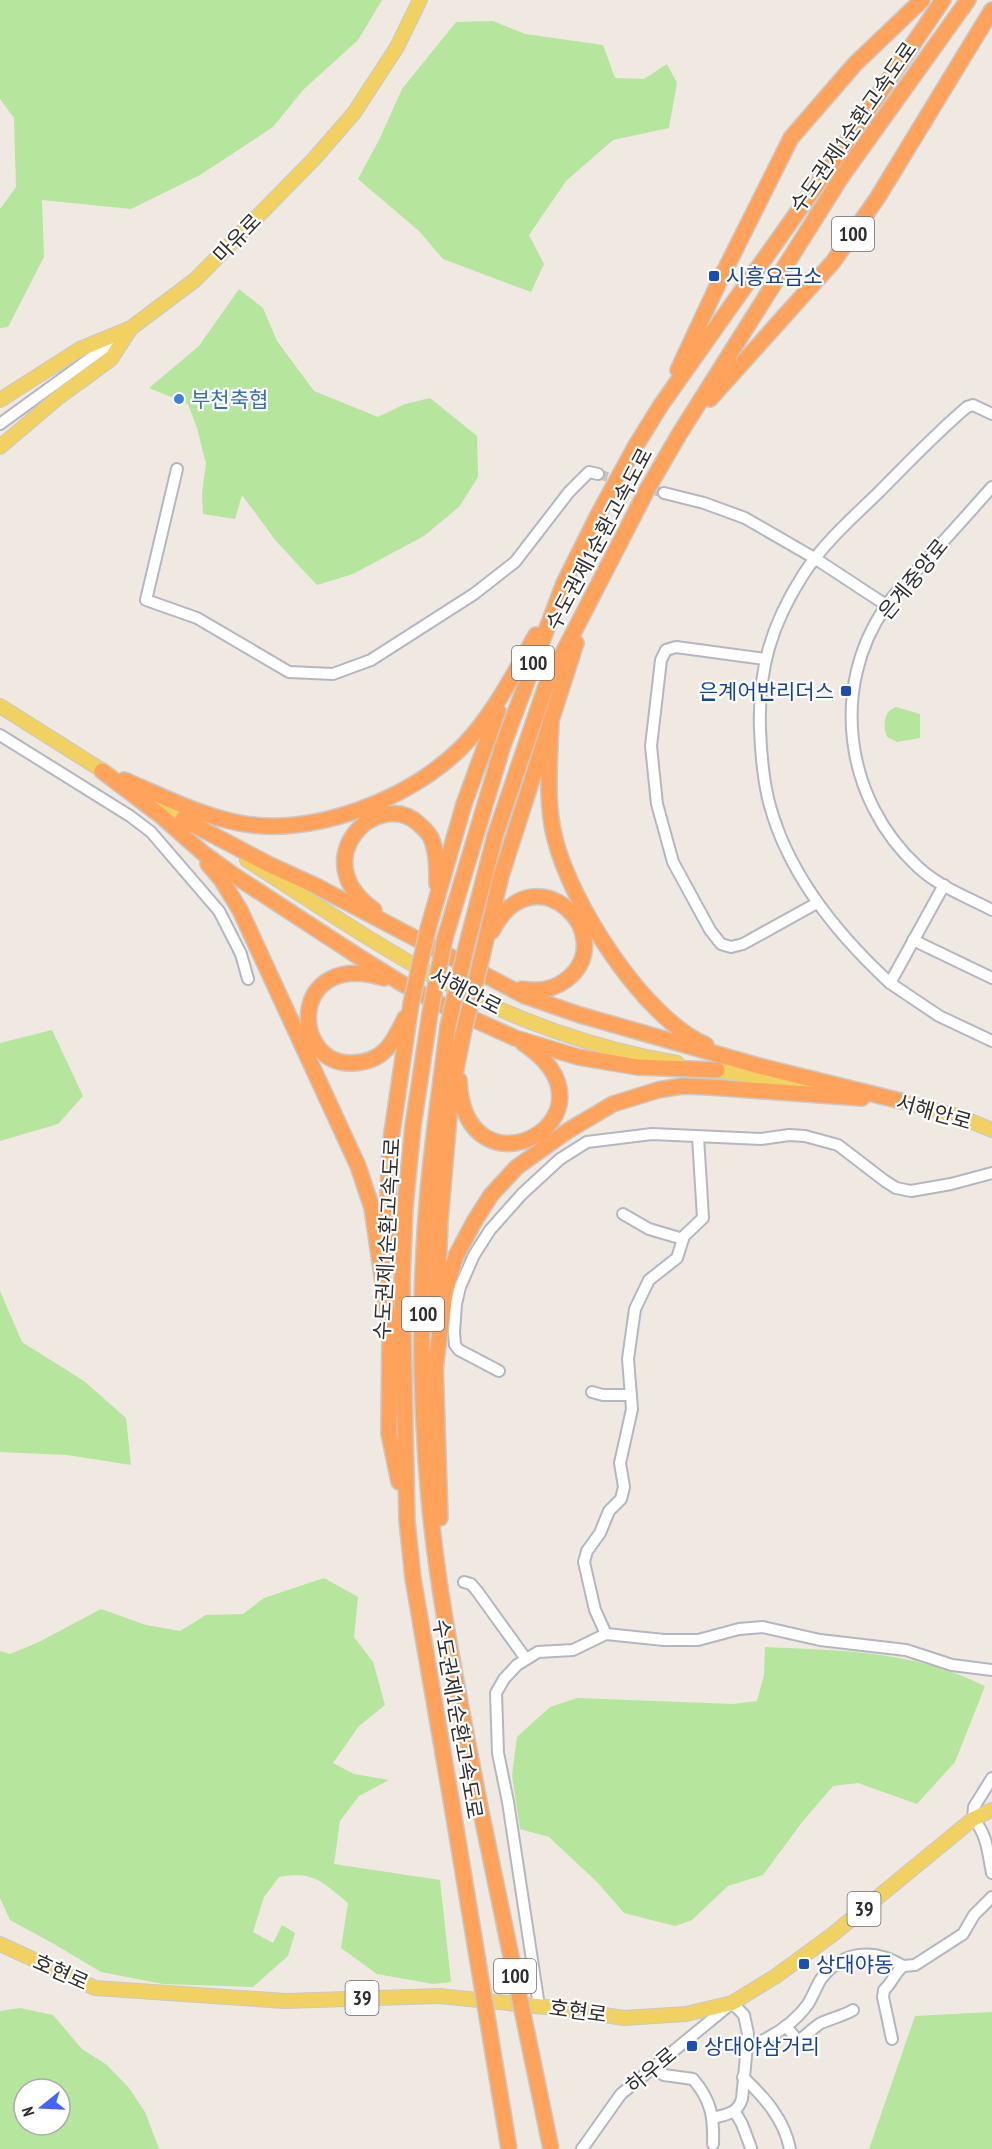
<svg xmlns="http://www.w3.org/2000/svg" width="992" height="2149" font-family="'PT Sans Narrow','Noto Sans KR',sans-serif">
<rect width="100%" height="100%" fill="#efe9e1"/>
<g fill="#b6e59e" fill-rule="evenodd">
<path d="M0 0H382L358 40 303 90 273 127 200 175 131 209 42 200 44 257 8 327 0 328V209L16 187 14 118 0 99Z"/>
<path d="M493 21 525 34 603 45 615 78 644 79 667 64 677 83 669 128 613 140 566 181 529 235 544 264 531 292 443 259 419 231 358 179 380 138 402 89 456 22Z"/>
<path d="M239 289 263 308 277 341 314 391 378 417 405 404 430 398 477 436 478 477 459 507 424 536 353 574 317 585 276 541 242 495 235 519 203 514 202 493 206 464 197 428 188 404 149 388 199 346Z"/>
<path d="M896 707 920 714V738L897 742 887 737C883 726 883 711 896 707Z"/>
<path d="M52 1030 83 1096 58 1124 0 1141V1043Z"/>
<path d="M0 1291 22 1342 84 1381 126 1418 131 1465 67 1455 0 1452Z"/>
<path d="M324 1578 358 1597 354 1637 373 1662 385 1705 359 1726 333 1763 354 1774 389 1780 359 1796 340 1821 334 1864 440 1880 451 1982 433 1984 377 1974 341 1948 348 1903C322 1882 315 1871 279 1877L264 1897 253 1932 273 1943 282 1925 295 1933 288 1956 253 1987 163 1984 101 1972 54 1944 10 1920 0 1898V1651L10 1654 39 1642 101 1609 146 1625 180 1631 206 1615 243 1614 264 1598Z"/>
<path d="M765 1647C844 1651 912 1650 985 1686L955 1762 917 1804 858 1783 833 1786 803 1821 763 1875 728 1886 692 1920 675 1926 624 1913 598 1883 549 1837 520 1829 512 1775 517 1737 550 1707 577 1698 733 1704 757 1701 764 1675Z"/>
<path d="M20 2008 53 2015 82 2049 107 2065 129 2088 145 2112 159 2149H0V2011ZM24 2089H60V2125H24Z"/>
<path d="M992 2012V2149H869L915 2016Z"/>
</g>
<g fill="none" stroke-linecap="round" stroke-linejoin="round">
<path stroke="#c8c4bd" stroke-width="10" stroke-dasharray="10 5" stroke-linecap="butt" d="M598 474 664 493"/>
<defs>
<g id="minor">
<path d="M0 424 121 336"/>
<path d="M177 469 146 600 197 618 289 672 333 674 371 660 474 594 515 562 569 492 589 472 598 474"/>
<path d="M992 487C968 514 944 541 919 568 908 580 895 592 886 606 829 688 845 800 918 867 938 886 967 897 992 910"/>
<path d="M664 493 704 503 745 518 816 559 886 605"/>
<path d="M765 659 676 647 666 650 661 660 651 746 657 804 673 862 710 930 721 944 731 947 743 944 817 903"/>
<path d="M0 735 130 816 151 832 219 911 241 954 248 979"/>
<path d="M944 885 890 983C838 935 789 875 770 806 763 781 761 755 760 729 758 670 771 625 803 575 822 545 850 520 876 495 906 465 935 434 967 407L973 405 992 414"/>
<path d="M913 940 992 978"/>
<path d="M890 983 939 1016 992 1041"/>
<path d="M623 1214 649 1229 683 1239"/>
<path d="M499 1371 459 1350 455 1345 454 1332 456 1304 460 1287 474 1255 490 1230 522 1194 560 1159 587 1142 652 1134 761 1139 789 1135 805 1136 838 1145 885 1181 896 1188 911 1191 951 1184 992 1173"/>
<path d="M592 1392 603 1395H631"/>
<path d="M464 1582 471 1584 477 1591 526 1659"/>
<path d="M606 1634 595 1610 584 1562 587 1551 600 1533 609 1511 621 1499 624 1487 620 1463 632 1409 628 1359 635 1309 649 1280 677 1258 684 1236 703 1218 698 1137"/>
<path d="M992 1778 974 1807 973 1819C987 1833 988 1853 992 1873"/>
<path d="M539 2006 508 1802 498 1753 496 1693 504 1679 517 1665 538 1652 573 1650 606 1634 664 1640H698L739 1629 763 1627 820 1640 906 1650 952 1665 992 1670"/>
<path d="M786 2026 798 2041C806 2036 814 2027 821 2023 832 2018 843 2016 853 2010"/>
<path d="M892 2039 883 1997 884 1990C892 1983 894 1974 903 1966"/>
<path d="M748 2047C771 2038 793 2025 808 2004 813 1996 816 1987 821 1979 843 1950 874 1948 903 1966L915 1965 963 1934 974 1915 992 1897"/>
<path d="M653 2068 664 2075 693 2079C711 2100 714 2117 713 2144"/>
<path d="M743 2077C765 2098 784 2119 790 2149"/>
<path d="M735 2112 742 2124 751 2148"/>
<path d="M582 2149 621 2094 732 2003 744 2015 748 2034 742 2099C737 2114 727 2114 713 2118"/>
</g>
<g id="major">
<path d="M0 400 80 349 131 328 195 280 314 159 354 113 397 47 420 0"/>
<path d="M0 447 59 397 111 359 131 328"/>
<path d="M0 706 111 776"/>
<path d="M143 795 191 824"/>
<path d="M247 860C311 901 374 944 441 980 513 1020 596 1049 677 1063"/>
<path d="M707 1069 804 1083"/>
<path d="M891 1099 958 1116 992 1130"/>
<path d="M0 1944 95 1988 285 2001 439 1996 565 2009 624 2018 686 2014 732 2003 776 1976 832 1935 973 1819 992 1810"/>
</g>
<g id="highway">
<path d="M678 370 720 280 791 138 855 64 922 0"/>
<path d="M710 399 833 262 878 197 992 10"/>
<path d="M551 721C550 760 545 800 555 839 571 903 643 1018 706 1045"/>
<path d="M102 771 160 815 203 853 232 874 356 955 401 983 444 1006 515 1038 578 1057 637 1067 717 1070"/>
<path d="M124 780C162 796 199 815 239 823 313 837 408 800 461 748 492 717 514 674 536 635"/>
<path d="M183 819 268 864 316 886 525 996 580 1015 759 1066 901 1101"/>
<path d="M208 864 221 879 240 910 358 1166 372 1208 390 1330"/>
<path d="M374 910C303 860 378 786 419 824 423 828 429 833 431 838 437 851 437 869 437 884"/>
<path d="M428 929 464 804 498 711"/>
<path d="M492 931C534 848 623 936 566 980 553 990 538 992 522 989"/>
<path d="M445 938 503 745 564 583 598 515 635 447 661 405 828 169 943 0"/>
<path d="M466 948 495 836 546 686 648 488 680 433 842 176 968 0"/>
<path d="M482 956 501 876 576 643"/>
<path d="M384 978C288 949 290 1066 353 1063 384 1062 393 1043 405 1018"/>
<path d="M430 1013 413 1126 405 1207 402 1281 407 1521 413 1578 452 1805"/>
<path d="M448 1026C441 1081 433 1137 428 1193 419 1294 420 1396 429 1497 438 1599 460 1701 479 1802"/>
<path d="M459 1080C465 1207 632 1116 523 1043"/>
<path d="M388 1264 387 1220 390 1146 411 1004"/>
<path d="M437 1300 440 1221 451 1094 463 1034"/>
<path d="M390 1321 389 1434 399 1482"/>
<path d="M435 1360 440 1518"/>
<path d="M435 1370 445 1291 456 1256 474 1222 491 1195 517 1167 569 1130 613 1104 658 1090 682 1086 709 1087 862 1098"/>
</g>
</defs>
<use href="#minor" stroke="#b4b7c1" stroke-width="14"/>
<use href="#major" stroke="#c9c9c9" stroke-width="16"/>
<use href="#highway" stroke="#c9c9c9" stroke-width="18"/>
<use href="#minor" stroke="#fff" stroke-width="10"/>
<use href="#major" stroke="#f2d163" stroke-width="14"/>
<use href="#highway" stroke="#ffa35c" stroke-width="15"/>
<defs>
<g id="highway-bridge">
<path d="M411 1004 428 929"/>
<path d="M430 1013 445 938"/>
<path d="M448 1026 466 948"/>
<path d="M463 1034 482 956"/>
<path d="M479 1802 551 2149"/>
<path d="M452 1805 509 2149"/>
</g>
</defs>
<use href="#highway-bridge" stroke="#c9c9c9" stroke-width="18" stroke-linecap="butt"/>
<use href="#highway-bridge" stroke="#ffa35c" stroke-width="15"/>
</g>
<g fill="#1a4fb4" stroke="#fff" stroke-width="2">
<rect x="708" y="270" width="12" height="12" rx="3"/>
<rect x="840" y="685" width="12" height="12" rx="3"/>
<rect x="798" y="1958" width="12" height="12" rx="3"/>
<rect x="686" y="2040" width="12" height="12" rx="3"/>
</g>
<circle fill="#3f7fe0" stroke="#fff" stroke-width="2" cx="179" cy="399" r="6"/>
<g text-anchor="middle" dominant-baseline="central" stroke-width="4.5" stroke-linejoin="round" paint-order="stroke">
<g fill="#fff" stroke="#6d6d6d" stroke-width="1.5">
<rect x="832" y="217" width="42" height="34" rx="4.5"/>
<rect x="512" y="646" width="42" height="34" rx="4.5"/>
<rect x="402" y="1297" width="42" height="34" rx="4.5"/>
<rect x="847.5" y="1892" width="33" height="34" rx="4.5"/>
<rect x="494" y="1959" width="42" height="34" rx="4.5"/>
<rect x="345.5" y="1981" width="33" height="34" rx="4.5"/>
</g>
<g font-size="20" font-weight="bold" fill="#2e2e2e">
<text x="853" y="234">100</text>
<text x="533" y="663">100</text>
<text x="423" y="1314">100</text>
<text x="864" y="1909">39</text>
<text x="515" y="1976">100</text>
<text x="362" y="1998">39</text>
</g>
<g font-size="21" fill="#2e2e2e" stroke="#fff">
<text transform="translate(853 127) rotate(-55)">수도권제1순환고속도로</text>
<text transform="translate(237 238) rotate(-46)">마유로</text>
<text transform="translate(599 539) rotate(-62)">수도권제1순환고속도로</text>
<text transform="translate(913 579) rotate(-51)">은계중앙로</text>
<text transform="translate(466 991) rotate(27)">서해안로</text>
<text transform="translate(934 1112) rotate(16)">서해안로</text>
<text transform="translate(387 1239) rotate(-87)">수도권제1순환고속도로</text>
<text transform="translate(458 1719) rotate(80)">수도권제1순환고속도로</text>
<text transform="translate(61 1972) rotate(24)">호현로</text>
<text transform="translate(578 2011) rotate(8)">호현로</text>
<text transform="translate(651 2070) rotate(-40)">하우로</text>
</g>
<g font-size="21" fill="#164399" stroke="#fff" text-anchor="start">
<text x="726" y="276">시흥요금소</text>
<text x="834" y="691" text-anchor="end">은계어반리더스</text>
<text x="816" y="1964">상대야동</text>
<text x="704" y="2046">상대야삼거리</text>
</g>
<g font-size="21" fill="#366cbe" stroke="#fff" text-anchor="start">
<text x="191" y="399">부천축협</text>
</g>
</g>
<g transform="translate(42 2107) rotate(252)"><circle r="28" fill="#ffffff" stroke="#ababab" stroke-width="1.5"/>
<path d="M0-4.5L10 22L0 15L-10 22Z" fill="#4264fb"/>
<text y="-9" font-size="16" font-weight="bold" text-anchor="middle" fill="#2e2e2e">N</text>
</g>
</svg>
